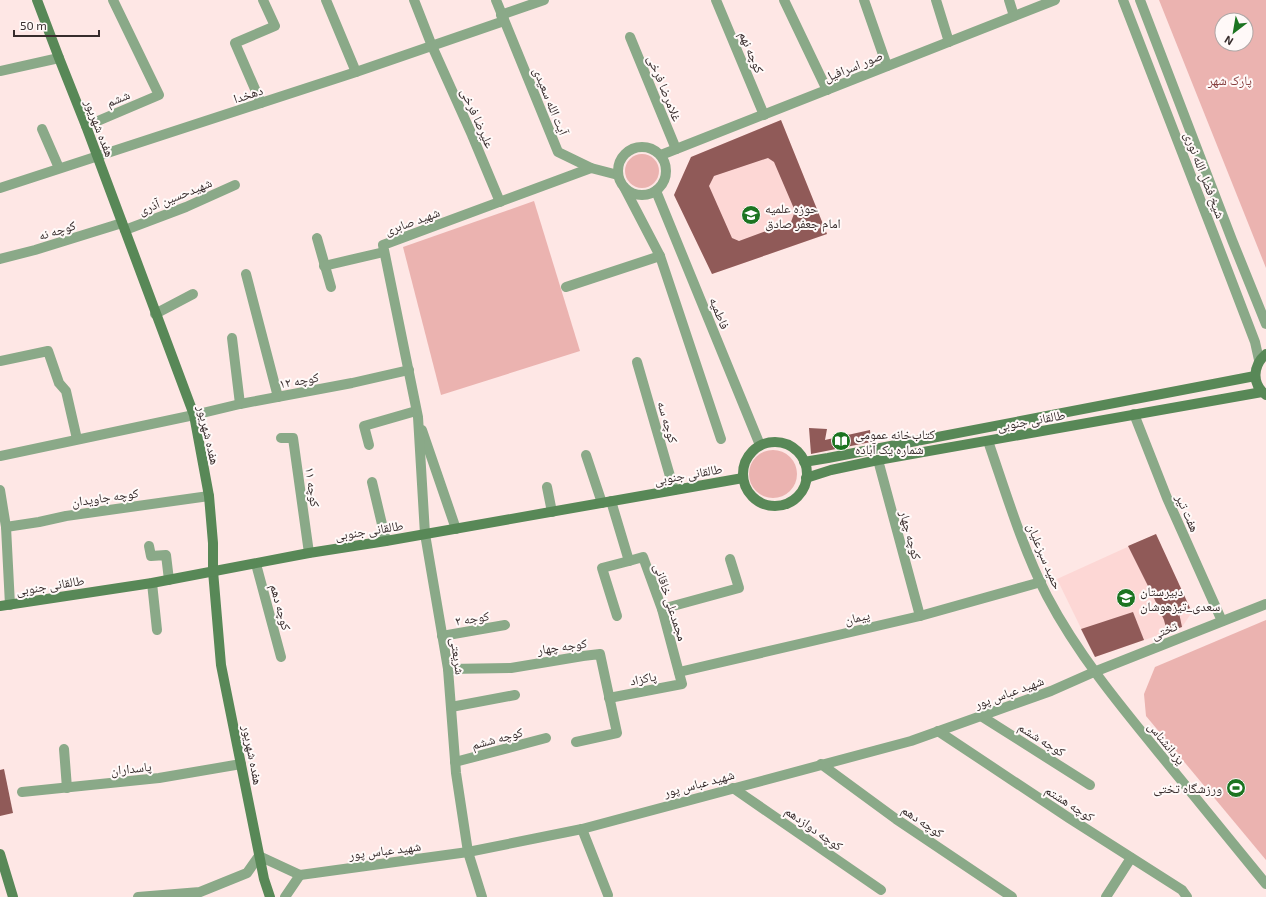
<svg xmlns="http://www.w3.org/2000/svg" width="1266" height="897" font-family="'Exo 2','Noto Naskh Arabic',sans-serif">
<rect width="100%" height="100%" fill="#fee7e5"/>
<g fill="#fdd7d5">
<path d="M781 120 827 234 712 274 674 195 691 157Z"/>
<path d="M1156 534 1192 612 1182 627 1095 657 1057 579Z"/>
</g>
<g fill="#ebb3b0" fill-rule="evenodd">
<path d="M1159 0H1266V268ZM1222 20H1246V44H1222Z"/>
<circle cx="642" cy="171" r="17"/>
<path d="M534 201 580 351 441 395 403 247Z"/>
<circle cx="773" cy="474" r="24"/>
<path d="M1266 620V860L1146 716 1144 694 1155 667Z"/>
</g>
<g fill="#905a58" fill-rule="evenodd">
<path d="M781 120 827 234 712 274 674 195 691 157ZM768 158 774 162 795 211 791 222 739 241 732 238 709 186 714 176Z"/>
<path d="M809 428 827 429 825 440 870 430 871 442 811 454Z"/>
<path d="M1156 534 1190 608 1179 613 1182 627 1167 632 1164 620 1154 598 1128 546Z"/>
<path d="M1133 612 1144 640 1095 657 1081 629Z"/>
<path d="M4 769 13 813 0 816V770Z"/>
</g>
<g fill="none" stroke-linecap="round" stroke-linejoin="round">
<g stroke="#8aa988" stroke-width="10">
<path d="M326 0 356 72"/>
<path d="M414 0 432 46 472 135 500 202"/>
<path d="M716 0 764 115"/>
<path d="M784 0 827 90"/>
<path d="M864 0 887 66"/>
<path d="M936 0 949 42"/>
<path d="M1009 0 1014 16"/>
<path d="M501 15 544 0"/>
<path d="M630 37 676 149"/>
<path d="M0 71 59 58"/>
<path d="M261 103 235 43 275 26 263 0"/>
<path d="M86 126 159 95 113 0"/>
<path d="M42 129 59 168"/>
<path d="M661 155 1055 0"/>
<path d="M624 187 660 256 721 439"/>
<path d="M0 188 356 72 504 21"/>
<path d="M125 230 186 207 235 185"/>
<path d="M317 238 331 287"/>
<path d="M0 259 35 250 122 223"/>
<path d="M324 266 384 252"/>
<path d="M246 274 278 397"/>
<path d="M566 287 660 256"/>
<path d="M155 314 193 294"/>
<path d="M232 338 240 404"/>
<path d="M0 361 48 351 59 383 66 391 77 439"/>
<path d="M637 362 674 490"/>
<path d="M1134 414 1167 498 1222 621"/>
<path d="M422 430 456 529"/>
<path d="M281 438H293L309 553"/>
<path d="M988 441C1006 493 1022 547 1047 596 1077 653 1118 703 1159 753 1195 797 1230 840 1266 884"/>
<path d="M369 445 364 426 416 411"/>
<path d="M586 455 602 503"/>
<path d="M0 456 194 415 240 404 352 383 409 370"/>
<path d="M878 460 920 616"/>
<path d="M372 482 386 541"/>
<path d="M547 487 552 512"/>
<path d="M0 490 6 527 10 605"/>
<path d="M6 527 39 522 66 516 209 496"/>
<path d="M149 546 151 556 166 555 169 580"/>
<path d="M256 564 281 657"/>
<path d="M152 583 157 630"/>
<path d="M662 609 739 588 730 559"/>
<path d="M617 616 602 568 629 561"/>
<path d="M442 636 505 625"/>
<path d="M448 669 511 668 583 656 600 654 617 733 576 742"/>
<path d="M679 672 920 616 1041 582"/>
<path d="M609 698 682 684 662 609 643 557 629 561 611 501"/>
<path d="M451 707 515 695"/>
<path d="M981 716 1090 785"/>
<path d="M938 731 1069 818 1182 890 1187 897"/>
<path d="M64 749 67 788"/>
<path d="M455 762 546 738"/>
<path d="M821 764 896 819 1012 897"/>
<path d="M733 788 881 890"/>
<path d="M22 792 159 778 241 764"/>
<path d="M582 829 608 895"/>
<path d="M468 852 456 773 448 669 425 534 418 417 383 245 591 168"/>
<path d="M138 897 200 892 247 873 259 856"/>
<path d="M1106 897 1131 858"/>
</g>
<g stroke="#8aa988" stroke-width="10">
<path d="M496 0 558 152 591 168 618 175"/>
<path d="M1123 0 1219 248 1255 342 1259 360"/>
<path d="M1140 0 1232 240 1266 324"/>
<circle cx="642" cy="171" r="24"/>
<path d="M656 191 760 445"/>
<path d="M468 852 482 897"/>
<path d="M259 856 300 875"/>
<path d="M300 875 468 852 582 829 911 741 1051 691 1094 672 1266 604"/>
<path d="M285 897 300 875"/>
</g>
<g stroke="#588857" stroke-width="10">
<path d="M37 0 59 58 86 126 194 415 209 496 213 543V571L221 665 264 879 270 897"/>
<path d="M1266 354C1253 365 1251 384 1266 395"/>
<circle cx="775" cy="474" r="32"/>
<path d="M804 462 828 458 1255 376"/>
<path d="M806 478 831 470 878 460 1262 392"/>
<path d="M0 606 152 583 309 553 386 541 743 478"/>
<path d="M0 854 13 897"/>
</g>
</g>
<defs>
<symbol id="school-disc" viewBox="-11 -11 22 22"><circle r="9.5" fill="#1c7421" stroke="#fff9f8"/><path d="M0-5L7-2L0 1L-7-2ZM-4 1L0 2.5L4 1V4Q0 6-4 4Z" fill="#fff"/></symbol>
<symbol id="library-disc" viewBox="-11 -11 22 22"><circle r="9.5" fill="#1c7421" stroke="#fff9f8"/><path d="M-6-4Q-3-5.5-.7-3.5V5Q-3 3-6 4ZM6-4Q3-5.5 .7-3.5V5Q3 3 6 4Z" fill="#fff"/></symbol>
<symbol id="stadium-disc" viewBox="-11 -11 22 22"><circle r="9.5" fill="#1c7421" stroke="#fff9f8"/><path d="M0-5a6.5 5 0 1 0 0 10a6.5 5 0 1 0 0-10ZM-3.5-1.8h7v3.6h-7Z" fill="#fff"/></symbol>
</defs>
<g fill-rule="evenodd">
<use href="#school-disc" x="740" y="204" width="22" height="22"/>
<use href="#library-disc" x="830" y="430" width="22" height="22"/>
<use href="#school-disc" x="1115" y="587" width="22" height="22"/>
<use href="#stadium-disc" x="1225" y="777" width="22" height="22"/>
</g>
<g text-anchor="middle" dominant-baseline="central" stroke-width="4" stroke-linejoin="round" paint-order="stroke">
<g font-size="13" fill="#372c2c" stroke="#fff9f8">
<text transform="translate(752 52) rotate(67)">کوچه نهم</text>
<text transform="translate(853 66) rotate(-22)">صور اسرافیل</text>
<text transform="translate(665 88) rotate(68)">غلامرضا فرخی</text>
<text transform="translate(248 94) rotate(-18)">دهخدا</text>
<text transform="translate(118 98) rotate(-22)">ششم</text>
<text transform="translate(551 101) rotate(68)">آیت الله سعیدی</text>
<text transform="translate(478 118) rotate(66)">علیرضا فرخی</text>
<text transform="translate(100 128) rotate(69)">هفده شهریور</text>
<text transform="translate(1205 175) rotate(69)">شیخ فضل الله نوری</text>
<text transform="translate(175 196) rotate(-22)">شهیدحسین آذری</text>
<text transform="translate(412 221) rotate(-20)">شهید صابری</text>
<text transform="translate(57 230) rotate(-17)">کوچه نه</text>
<text transform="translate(720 313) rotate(68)">فاطمیه</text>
<text transform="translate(299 380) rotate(-10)">کوچه ۱۲</text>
<text transform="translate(1031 420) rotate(-10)">طالقانی جنوبی</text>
<text transform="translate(668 422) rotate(74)">کوچه سه</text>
<text transform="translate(209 435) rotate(77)">هفده شهریور</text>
<text transform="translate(688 474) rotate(-10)">طالقانی جنوبی</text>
<text transform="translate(313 487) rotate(82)">کوچه ۱۱</text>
<text transform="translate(105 497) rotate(-8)">کوچه جاویدان</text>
<text transform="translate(1188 513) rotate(66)">هفت تیر</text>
<text transform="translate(369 530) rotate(-9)">طالقانی جنوبی</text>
<text transform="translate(911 535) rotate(75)">کوچه چهار</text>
<text transform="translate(1045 556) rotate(67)">حمید سبزعلیان</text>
<text transform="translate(50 585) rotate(-9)">طالقانی جنوبی</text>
<text transform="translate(671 602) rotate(72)">مجمدعلی خاقانی</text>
<text transform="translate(281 607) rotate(75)">کوچه دهم</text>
<text transform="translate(857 617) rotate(-13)">پیمان</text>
<text transform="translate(472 618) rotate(-9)">کوجه ۲</text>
<text transform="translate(1164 630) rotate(-22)">تختی</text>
<text transform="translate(562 646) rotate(-8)">کوجه چهار</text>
<text transform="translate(458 656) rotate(82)">شریعتی</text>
<text transform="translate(643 678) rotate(-11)">پاکزاد</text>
<text transform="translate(1009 692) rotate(-20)">شهید عباس پور</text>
<text transform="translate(497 738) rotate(-15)">کوچه ششم</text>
<text transform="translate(1042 739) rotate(32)">کوجه ششم</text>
<text transform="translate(1167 743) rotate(51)">یزدانشناس</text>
<text transform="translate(253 755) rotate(79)">هفده شهریور</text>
<text transform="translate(131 768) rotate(-6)">پاسداران</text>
<text transform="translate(699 783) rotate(-15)">شهید عباس پور</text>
<text transform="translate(1070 803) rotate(33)">کوچه هشتم</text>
<text transform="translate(923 821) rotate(34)">کوچه دهم</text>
<text transform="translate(814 828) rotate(35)">کوچه دوازدهم</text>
<text transform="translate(385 850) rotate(-7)">شهید عباس پور</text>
</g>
<g font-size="13" fill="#863d3d" stroke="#fff9f8">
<text x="1230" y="80">پارک شهر</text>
</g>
<g font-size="13" fill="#372c2c" stroke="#fff9f8" text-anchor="start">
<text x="765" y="208">حوزه علمیه<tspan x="765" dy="15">امام جعفر صادق</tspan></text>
<text x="855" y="434">کتاب‌خانه عمومی<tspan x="855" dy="15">شماره یک آباده</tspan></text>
<text x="1140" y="591">دبیرستان<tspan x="1140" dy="15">سعدی_تیزهوشان</tspan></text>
<text x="1222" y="788" text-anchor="end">ورزشگاه تختی</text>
</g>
</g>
<g transform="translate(1234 32) rotate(211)"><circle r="19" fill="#fff9f8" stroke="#afa7a6"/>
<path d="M0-3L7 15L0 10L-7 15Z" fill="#1c7421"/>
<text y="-6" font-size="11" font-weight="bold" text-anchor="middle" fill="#372c2c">N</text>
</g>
<path d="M14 30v6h85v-6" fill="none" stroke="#372c2c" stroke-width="2"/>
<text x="20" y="30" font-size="12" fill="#372c2c" stroke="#fff9f8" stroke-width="3" paint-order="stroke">50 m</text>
</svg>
